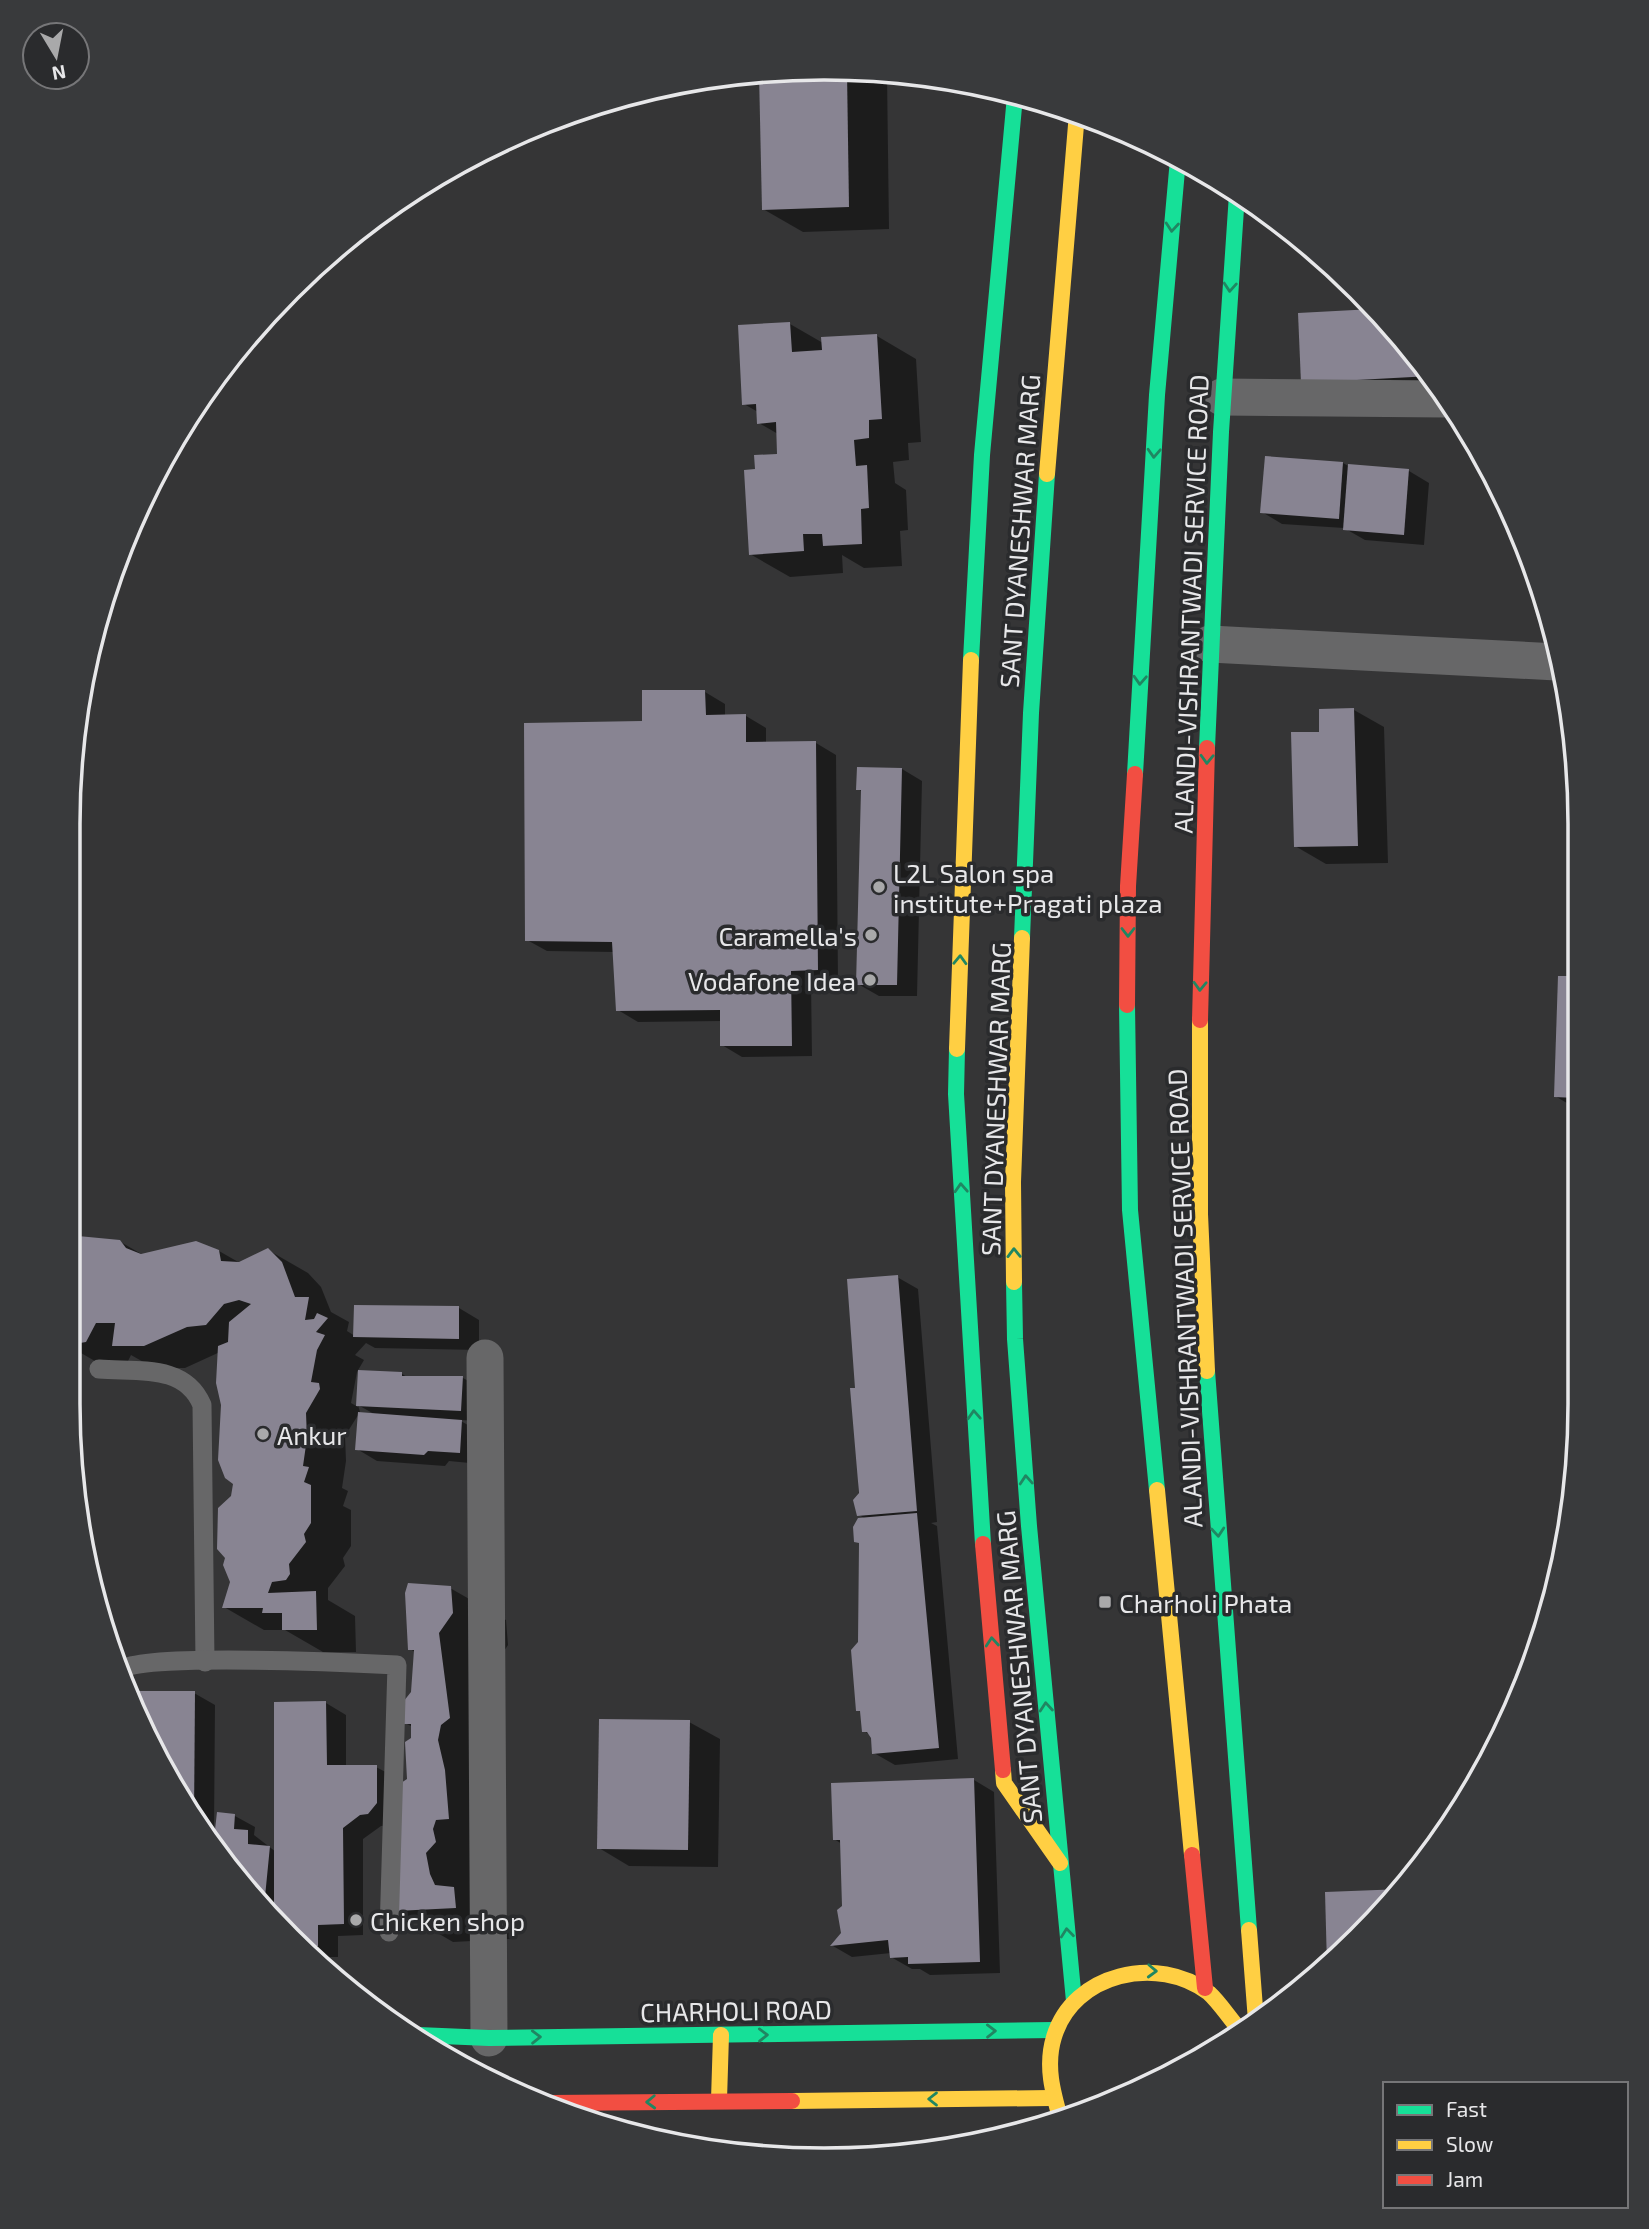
<svg xmlns="http://www.w3.org/2000/svg" width="1649" height="2229" font-family="'Exo 2',sans-serif">
<rect width="100%" height="100%" fill="#353536"/>
<g fill="#0007" fill-rule="evenodd">
<path d="M775 70 887 74 889 229 803 232 763 209 760 72Z"/>
<path d="M1374 311 1425 364 1442 394 1334 400Z"/>
<path d="M790 324 823 343 877 336 916 359 921 442 908 443 909 460 893 462 895 483 906 490 908 530 900 531 902 566 864 568 842 555 843 573 790 577 750 554 757 471 779 455 778 434 759 423 758 412 744 404Z"/>
<path d="M1343 463 1350 467 1409 471 1429 483 1424 545 1365 540 1344 528 1282 524 1262 512Z"/>
<path d="M705 692 725 704V717L746 716 766 728V743H816L836 755 838 981 811 982 812 1056 742 1057 722 1045V1021L638 1022 618 1010 614 952 547 951 527 940 644 723Z"/>
<path d="M1354 710 1384 727 1388 863 1326 864 1295 846 1321 734Z"/>
<path d="M902 769 922 781 917 996H879L858 984 863 792 858 789Z"/>
<path d="M1576 934V961L1574 959Z"/>
<path d="M1576 978 1577 1109 1555 1096Z"/>
<path d="M72 1231 84 1238 119 1241 143 1255 219 1251 240 1263 268 1250 308 1273 321 1287 331 1312 349 1322 347 1331 355 1336 459 1308 479 1320V1350L375 1348 366 1343 355 1355 364 1360 357 1372 401 1373 408 1378H463L483 1389 481 1421 459 1420 482 1433 480 1464 449 1461 445 1466 377 1461 357 1449 376 1415 358 1405 360 1412 345 1436 346 1461 342 1488 348 1491 343 1506 351 1510V1546L343 1558 345 1566 328 1588V1600L355 1616 356 1652H323L285 1630H264L224 1607 232 1582 234 1483 223 1405 220 1352 185 1368H154L131 1355 126 1365 100 1364 81 1353 68 1356 69 1232ZM357 1372H359L358 1407 351 1403Z"/>
<path d="M897 1277 918 1289 937 1522 931 1523 937 1526 958 1759 895 1765 874 1753 872 1736 864 1731 862 1713 858 1710 866 1519 859 1515 857 1389Z"/>
<path d="M68 1380 70 1394 77 1403 69 1413Z"/>
<path d="M70 1418 79 1434 73 1440Z"/>
<path d="M450 1588 506 1620 508 1645 494 1666 485 1907 509 1921 511 1939 453 1942 398 1910 390 1825 381 1826 363 1839V1935L338 1936V1957H311L225 1865 170 1783 132 1693H194L215 1705 214 1830 235 1816 255 1827 254 1835 276 1852 326 1703 346 1715V1767H376L397 1778V1817L409 1780 413 1727 405 1723 413 1693 415 1652 410 1649Z"/>
<path d="M689 1722 720 1739 718 1867 629 1866 599 1848Z"/>
<path d="M974 1780 994 1792 1000 1973 930 1975 920 1969H912L891 1957V1953L852 1957 833 1946 843 1934 844 1907 842 1844 834 1839Z"/>
</g>
<g fill="#888492">
<path d="M775 70 847 72 849 207 762 210 759 73Z"/>
<path d="M1373 309 1425 364 1431 376 1301 383 1298 313Z"/>
<path d="M790 322 792 352 822 350 821 337 877 334 882 419 869 420V438L854 440 856 466 867 465 869 508 861 509 862 544 823 546 822 534H803L804 551 749 555 744 470 755 469 754 455 777 454 776 422 757 424 756 404 742 405 738 325Z"/>
<path d="M1265 456 1343 462 1339 519 1260 513Z"/>
<path d="M1348 464 1409 469 1404 535 1343 530Z"/>
<path d="M642 690H705L706 715 746 714V742L816 741 818 970 791 971 792 1046H720V1010L616 1011 612 942 525 941 524 723 642 721Z"/>
<path d="M1354 708 1358 846 1294 847 1291 732H1319V709Z"/>
<path d="M857 767 902 768 897 985H856L861 790H856Z"/>
<path d="M1558 976H1576L1577 1098 1554 1097Z"/>
<path d="M73 1229 78 1236 120 1240 126 1248 141 1254 196 1241 219 1250 221 1261 239 1262 268 1248 282 1262 295 1297H309L305 1320 314 1319 317 1313 328 1318 316 1332 325 1335 317 1350 311 1382 319 1383 320 1389 306 1413 307 1438 303 1466 309 1467 304 1482 311 1485V1523L304 1534 306 1542 289 1564 290 1574 286 1580 272 1582 268 1593 316 1591 317 1630H282V1613H262L263 1608H222L230 1582 223 1565 225 1558 217 1549 218 1508 231 1496 233 1484 225 1478 218 1460 221 1405 216 1383 218 1346 228 1342 229 1322 251 1304 239 1300 224 1304 206 1325 187 1327 144 1346H112L115 1323H96L86 1342 68 1345 69 1230Z"/>
<path d="M898 1275 917 1511 857 1516 853 1500 859 1493 850 1388H855L847 1279Z"/>
<path d="M354 1305 459 1306V1339L353 1337Z"/>
<path d="M358 1370 402 1372V1376H463L461 1411 356 1406Z"/>
<path d="M358 1412 462 1420 460 1453 428 1451 424 1455 355 1450Z"/>
<path d="M917 1513 939 1748 872 1754 871 1738 867 1732H862L860 1711H856L851 1650 858 1642 859 1543 854 1542 853 1527 858 1518Z"/>
<path d="M408 1583 451 1586 453 1613 439 1633 450 1718 441 1725 438 1740 445 1770 449 1819 436 1820 433 1829 436 1842 426 1853 430 1874 435 1885 454 1887 456 1908 396 1911 401 1783 407 1779 405 1742 411 1738V1724H404L403 1702 411 1692 414 1650H408L405 1593Z"/>
<path d="M132 1691H195L194 1819 170 1783Z"/>
<path d="M326 1701 327 1765H377V1803L368 1814 360 1815 343 1828 344 1924 318 1925V1946H301L274 1918V1702Z"/>
<path d="M599 1719 690 1720 688 1850 597 1849Z"/>
<path d="M974 1778 980 1962 908 1964V1957L890 1958 888 1940 830 1946 841 1933 837 1910 842 1906 840 1840H833L831 1783Z"/>
<path d="M217 1812 235 1814 234 1829 248 1830V1844L270 1846 264 1907 225 1865 213 1848Z"/>
<path d="M1403 1889 1393 1903 1327 1965 1325 1892Z"/>
</g>
<g fill="none" stroke-linecap="round" stroke-linejoin="round">
<g stroke="#676768" stroke-width="19">
<path d="M99 1369C139 1372 185 1364 202 1405L205 1662"/>
<path d="M123 1669C144 1653 357 1663 397 1665L389 1932"/>
</g>
<g stroke="#676768" stroke-width="37">
<path d="M1222 397 1445 399"/>
<path d="M1210 644 1557 662"/>
<path d="M485 1358 489 2038"/>
</g>
<g stroke="#16e098" stroke-width="16">
<path d="M971 660 982 455 1015 96"/>
<path d="M1207 748 1221 432 1237 194"/>
<path d="M1135 774 1157 395 1178 159"/>
<path d="M1022 938 1031 713 1047 474"/>
<path d="M1127 1005 1130 1210 1157 1490"/>
<path d="M957 1049 956 1094 983 1544"/>
<path d="M1014 1282 1015 1339 1029 1526 1074 2001"/>
<path d="M1207 1371 1249 1930"/>
<path d="M418 2035 489 2038 1054 2030"/>
</g>
<g stroke="#ffcf43" stroke-width="16">
<path d="M1047 474 1077 113"/>
<path d="M1200 1020V1214L1207 1371"/>
<path d="M957 1049 971 660"/>
<path d="M1014 1282 1013 1182 1022 938"/>
<path d="M1157 1490 1192 1855"/>
<path d="M1003 1770 1004 1783 1060 1863"/>
<path d="M1249 1930 1256 2021"/>
<path d="M719 2100 721 2035"/>
<path d="M792 2101 1050 2098"/>
<path d="M1061 2121C1053 2093 1045 2066 1054 2037 1073 1973 1158 1954 1209 1993 1220 2003 1230 2019 1240 2030"/>
</g>
<g stroke="#f24e42" stroke-width="16">
<path d="M1127 1005 1128 886 1135 774"/>
<path d="M1200 1020 1207 748"/>
<path d="M983 1544 1003 1770"/>
<path d="M1192 1855 1205 1988"/>
<path d="M548 2103 792 2101"/>
</g>
</g>
<defs><path id="oneway-chevron" d="M-2-3.5L2.5 0L-2 3.5" fill="none" stroke-width="1.6" stroke-linecap="round" stroke-linejoin="round" transform="scale(1.75)"/></defs>
<g stroke="#208662">
<use href="#oneway-chevron" transform="translate(1172 227) rotate(95)"/>
<use href="#oneway-chevron" transform="translate(1230 287) rotate(94)"/>
<use href="#oneway-chevron" transform="translate(1154 453) rotate(93)"/>
<use href="#oneway-chevron" transform="translate(1140 680) rotate(93)"/>
<use href="#oneway-chevron" transform="translate(1207 759) rotate(92)"/>
<use href="#oneway-chevron" transform="translate(1128 932) rotate(90)"/>
<use href="#oneway-chevron" transform="translate(960 960) rotate(-88)"/>
<use href="#oneway-chevron" transform="translate(1200 986) rotate(92)"/>
<use href="#oneway-chevron" transform="translate(961 1188) rotate(-93)"/>
<use href="#oneway-chevron" transform="translate(1014 1253) rotate(-91)"/>
<use href="#oneway-chevron" transform="translate(974 1415) rotate(-93)"/>
<use href="#oneway-chevron" transform="translate(1026 1480) rotate(-94)"/>
<use href="#oneway-chevron" transform="translate(1218 1532) rotate(85)"/>
<use href="#oneway-chevron" transform="translate(992 1642) rotate(-95)"/>
<use href="#oneway-chevron" transform="translate(1046 1707) rotate(-95)"/>
<use href="#oneway-chevron" transform="translate(1067 1933) rotate(-96)"/>
<use href="#oneway-chevron" transform="translate(1152 1971) rotate(2)"/>
<use href="#oneway-chevron" transform="translate(991 2031) rotate(-1)"/>
<use href="#oneway-chevron" transform="translate(763 2035) rotate(-1)"/>
<use href="#oneway-chevron" transform="translate(536 2037) rotate(-1)"/>
<use href="#oneway-chevron" transform="translate(933 2099) rotate(180)"/>
<use href="#oneway-chevron" transform="translate(651 2102) rotate(178)"/>
</g>
<g fill="#a9a9aa" stroke="#2a2b2d" stroke-width="2.5">
<circle cx="879" cy="887" r="7"/>
<circle cx="871" cy="935" r="7"/>
<circle cx="870" cy="980" r="7"/>
<circle cx="263" cy="1434" r="7"/>
<rect x="1098" y="1595" width="14" height="14" rx="3.5"/>
<circle cx="356" cy="1920" r="7"/>
</g>
<g text-anchor="middle" dominant-baseline="central" stroke-width="7" stroke-linejoin="round" paint-order="stroke">
<g font-size="26" fill="#e7e7e9" stroke="#2a2b2d">
<text transform="translate(1019 531) rotate(-86)">SANT DYANESHWAR MARG</text>
<text transform="translate(1190 604) rotate(-88)">ALANDI-VISHRANTWADI SERVICE ROAD</text>
<text transform="translate(995 1099) rotate(-88)">SANT DYANESHWAR MARG</text>
<text transform="translate(1184 1298) rotate(-92)">ALANDI-VISHRANTWADI SERVICE ROAD</text>
<text transform="translate(1018 1667) rotate(-95)">SANT DYANESHWAR MARG</text>
<text transform="translate(736 2010) rotate(-1)">CHARHOLI ROAD</text>
</g>
<g font-size="26" fill="#e7e7e9" stroke="#2a2b2d" text-anchor="start">
<text x="893" y="872">L2L Salon spa<tspan x="893" dy="30">institute+Pragati plaza</tspan></text>
<text x="857" y="935" text-anchor="end">Caramella's</text>
<text x="856" y="980" text-anchor="end">Vodafone Idea</text>
<text x="277" y="1434">Ankur</text>
<text x="1119" y="1602">Charholi Phata</text>
<text x="370" y="1920">Chicken shop</text>
</g>
</g>
<path d="M0 0H1649V2229H0ZM824 80H824A744 744 0 0 1 1568 824V1404A744 744 0 0 1 824 2148H824A744 744 0 0 1 80 1404V824A744 744 0 0 1 824 80Z" fill="#393a3c" fill-rule="evenodd"/>
<path fill="none" stroke="#e7e7e9" stroke-width="3.5" d="M824 80H824A744 744 0 0 1 1568 824V1404A744 744 0 0 1 824 2148H824A744 744 0 0 1 80 1404V824A744 744 0 0 1 824 80Z"/>
<rect x="1383" y="2082" width="245" height="126" fill="#2a2b2d" stroke="#767678" stroke-width="2"/>
<rect x="1397" y="2105" width="35" height="10" fill="#16e098" stroke="#767678" stroke-width="2"/>
<text x="1446" y="2117" font-size="21" fill="#e7e7e9">Fast</text>
<rect x="1397" y="2140" width="35" height="10" fill="#ffcf43" stroke="#767678" stroke-width="2"/>
<text x="1446" y="2152" font-size="21" fill="#e7e7e9">Slow</text>
<rect x="1397" y="2175" width="35" height="10" fill="#f24e42" stroke="#767678" stroke-width="2"/>
<text x="1446" y="2187" font-size="21" fill="#e7e7e9">Jam</text>
<g transform="translate(56 56) rotate(170)"><circle r="33" fill="#2a2b2d" stroke="#767678" stroke-width="2"/>
<path d="M0-5L12 26L0 18L-12 26Z" fill="#a9a9aa"/>
<text y="-10" font-size="19" font-weight="bold" text-anchor="middle" fill="#e7e7e9">N</text>
</g>
</svg>
